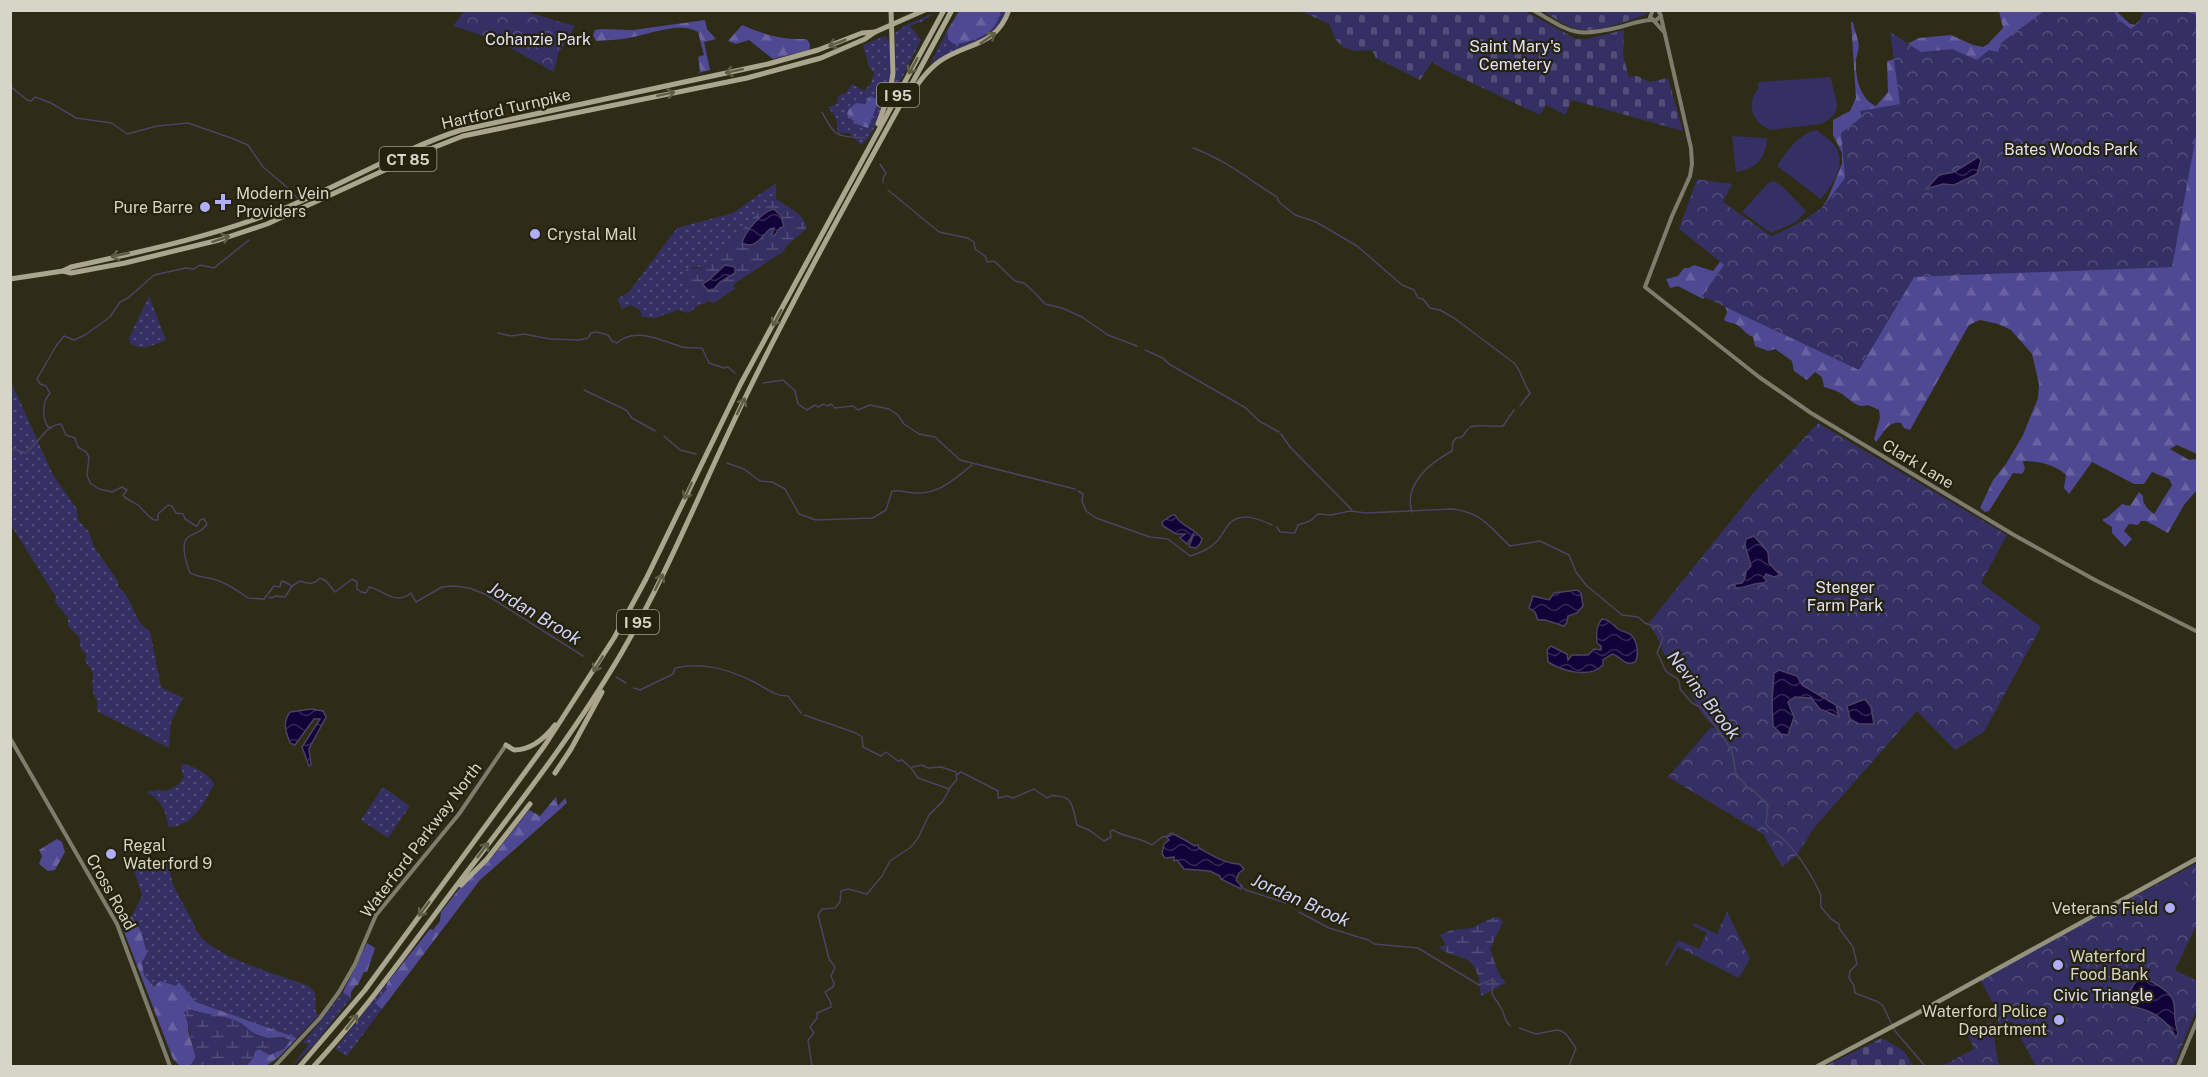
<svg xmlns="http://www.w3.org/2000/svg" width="2208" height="1077" font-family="'Public Sans',sans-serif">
<defs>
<pattern id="grass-dots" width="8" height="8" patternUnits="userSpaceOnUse" patternTransform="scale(1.5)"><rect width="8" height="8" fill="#353064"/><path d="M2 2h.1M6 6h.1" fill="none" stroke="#524d79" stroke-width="1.8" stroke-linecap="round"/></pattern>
<pattern id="forest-firs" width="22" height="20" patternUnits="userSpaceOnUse" patternTransform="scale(1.5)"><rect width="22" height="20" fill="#4f4893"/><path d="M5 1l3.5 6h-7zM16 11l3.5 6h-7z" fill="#6862a1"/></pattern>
<pattern id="wetland-marsh" width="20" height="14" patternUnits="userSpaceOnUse" patternTransform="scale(1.5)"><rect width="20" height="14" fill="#353064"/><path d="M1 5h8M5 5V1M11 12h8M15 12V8" fill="none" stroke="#524d79"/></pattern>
<pattern id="cemetery-stones" width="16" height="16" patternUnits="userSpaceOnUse" patternTransform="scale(1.5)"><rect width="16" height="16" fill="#353064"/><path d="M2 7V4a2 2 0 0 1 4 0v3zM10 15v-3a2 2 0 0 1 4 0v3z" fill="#524d79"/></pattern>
<pattern id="park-crowns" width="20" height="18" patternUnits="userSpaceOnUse" patternTransform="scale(1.5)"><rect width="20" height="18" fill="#353064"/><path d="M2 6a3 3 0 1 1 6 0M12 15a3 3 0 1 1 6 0" fill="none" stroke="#524d79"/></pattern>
<pattern id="water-waves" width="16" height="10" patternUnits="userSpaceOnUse" patternTransform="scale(1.5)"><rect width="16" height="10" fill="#110339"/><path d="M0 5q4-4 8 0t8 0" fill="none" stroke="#332754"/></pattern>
</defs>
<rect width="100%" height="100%" fill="#2e2b17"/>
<g fill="url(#grass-dots)">
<path d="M1001 11H1006L1003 19 992 34 930 64 947 31V37L958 44C981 37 992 34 1001 11Z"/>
<path d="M936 12 923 21 910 26 921 40 892 98 896 68 895 33 906 25Z"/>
<path d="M885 36C903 52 880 134 861 145L849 133H838L836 118 828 107 837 104 838 96 846 93 852 84 864 91 871 83 874 73 869 67 863 45Z"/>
<path d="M776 183V199H772L707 267H693L697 294 708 302 699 305 688 313 678 310 655 318 642 317 640 310 631 305 622 309 617 299 629 292 677 228 733 213Z"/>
<path d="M149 296 166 340C154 345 141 352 130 343L129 338Z"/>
<path d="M11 382 53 475 77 509 78 520 89 532 94 547 118 581V587C135 599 131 620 150 631L161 687 183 698 171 722 169 748 97 711V700C90 691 93 683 93 672L85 661 86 654 81 649 79 637 68 626V618L55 602 56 597 11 525Z"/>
<path d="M182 764C192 765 210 774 214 784 205 802 193 827 169 827 164 809 164 802 146 792L159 790 167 791 179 784 184 777 181 769Z"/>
<path d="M383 787 410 806 388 838 361 820Z"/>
<path d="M168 862 173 885 194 924C199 954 282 976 309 986L315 993 316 1013 319 1015 297 1038 196 1002 179 982 176 986 155 988 144 975 137 922 132 916 142 896 134 870 136 868Z"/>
<path d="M387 983V989L375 1003 382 1009 347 1056 335 1049Z"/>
<path d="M343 992 351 998 314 1045 292 1066 309 1044 303 1043Z"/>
</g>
<g fill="url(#forest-firs)">
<path d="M959 11V10L1001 11C999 17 997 24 992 29 985 37 965 44 954 44L948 39 947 31Z"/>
<path d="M1999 11H2116L2130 24 2135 25 2144 16 2147 11H2197V454L2177 445 2170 449 2189 460 2197 459V490L2184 505 2168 533 2146 521H2141L2138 525 2129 524 2124 531 2132 539 2125 547 2112 533V527L2103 521V519L2108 517 2122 504 2130 506 2139 492 2143 496C2142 503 2148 510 2154 514L2172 485 2169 479 2152 472 2144 484H2134L2092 462 2069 494 2064 488 2066 475C2055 464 2038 461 2023 461L2025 469 2022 474 2013 473 1989 511 1985 512 1980 508 1993 480 2006 464 2023 435 2038 398 2039 384 2032 354 2011 330 1998 324 1980 320 1969 325 1910 430 1904 428 1901 423C1887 421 1884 433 1876 442L1874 439 1880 418 1879 410 1868 405C1857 409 1851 400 1842 394 1838 391 1830 389 1824 387L1822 377 1815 372 1807 380 1794 371 1792 361 1775 349 1768 351 1755 346 1753 337C1745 334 1744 329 1737 325 1734 323 1728 323 1724 320L1727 312 1725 306 1706 296 1703 299 1678 286 1670 288 1666 279 1678 276 1684 268H1689L1694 265 1713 271 1722 259 1732 258 1819 213 1828 198 1842 164V153L1833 135V120L1850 111 1856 98 1851 22H1853C1854 30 1857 34 1858 41 1860 47 1857 54 1856 60 1855 77 1860 99 1876 106L1888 92 1887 61 1895 59 1909 43 1919 38 1951 35 1973 45 1983 47 1988 44 2003 28Z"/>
<path d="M705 20 707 29 716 39 704 42 710 70 698 73 700 71 698 57 704 55 698 32C680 21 648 35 629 38 618 40 607 40 596 41L593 35 595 30 601 29 633 30Z"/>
<path d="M742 25C763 34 782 40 806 39 810 42 811 46 809 50L773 59 749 40 736 44 728 41Z"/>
<path d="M870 96 879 100 868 128 856 124 847 114 849 109 856 103 865 104Z"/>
<path d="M556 797 558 806 565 798 567 803 480 880 382 1009 375 1003 387 989V983L430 929 433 930 440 921 441 912 459 889 494 855 529 810 540 816Z"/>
<path d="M57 839 62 842 65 852 55 870 48 871 39 864 42 856 39 850Z"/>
<path d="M132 916 141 932 147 953 142 962 144 975 154 987 160 981 176 986 179 982 196 1002 297 1038 279 1057 266 1066H246L253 1058 255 1051 259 1049 270 1055 285 1037 267 1038 250 1032 240 1023 188 1009V1031L196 1057 190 1066H180L173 1059 121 924Z"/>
<path d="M367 943 375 948 367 972H364L358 985H356L351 992V998L343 992Z"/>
</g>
<g fill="url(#wetland-marsh)">
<path d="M776 199C786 206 807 215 806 229L786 246 784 251 734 284 733 287 736 288 714 303C701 300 691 289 681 280L687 269 707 267 770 200Z"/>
<path d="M1494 917H1499L1503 922 1490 949 1499 974 1506 983 1481 996C1480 985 1478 965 1466 959 1456 955 1448 955 1439 947L1446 945 1440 935 1451 930 1472 928Z"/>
<path d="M188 1009C204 1015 223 1014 239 1022 248 1027 251 1034 263 1037 272 1040 282 1035 291 1040L284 1049 270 1055 260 1049 255 1051 253 1058 246 1066H190L196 1057C192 1046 188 1021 184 1013Z"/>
</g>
<g fill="url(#cemetery-stones)">
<path d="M1301 11H1525L1576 39H1587L1624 30 1623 55 1629 77 1637 76 1650 82 1668 78 1683 131 1572 100 1565 115 1546 105 1540 115 1447 71 1432 62 1420 80 1376 58 1372 50 1355 51 1343 47 1336 40 1329 24Z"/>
<path d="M1542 11 1649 10V11L1643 16C1626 21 1594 34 1577 29 1565 26 1553 17 1542 11Z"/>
<path d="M1882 1038 1904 1051 1913 1066H1825Z"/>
</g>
<g fill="url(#park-crowns)">
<path d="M524 11 575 26 558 54 554 72 494 39 453 26 464 11Z"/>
<path d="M2044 11H2114L2118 19 2131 29 2138 23 2144 11H2184L2197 15V130L2172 267 1914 277 1859 370 1702 296 1724 265 1679 229 1697 179 1732 184 1723 202 1771 236 1798 224 1823 207 1845 178 1841 133 1862 117 1860 111 1900 104 1890 32 1921 52 1952 49 1977 60 1989 50 1998 52 2001 43Z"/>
<path d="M1818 423 2007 535 1981 583 2041 627 1984 732 1955 750 1917 711 1814 828 1797 855 1782 867 1763 834 1668 777 1711 727 1722 731C1702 720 1697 706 1688 687 1683 676 1673 667 1666 657 1658 643 1660 637 1648 624L1754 492Z"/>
<path d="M2197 863V928H2195L2175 970 2197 981V1008L2174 1066H2036L2011 1021 2000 1028 1993 1004 1980 979Z"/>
<path d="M1727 911 1750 959 1739 978 1678 947 1667 966 1665 965 1678 940 1699 949 1707 933 1693 926 1694 923 1717 934Z"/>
<path d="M1991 1021 1999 1066H1942L1974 1049 1968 1035Z"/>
</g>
<g fill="#353064">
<path d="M1831 77C1833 98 1848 111 1821 124L1770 130C1756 124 1747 111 1754 95 1757 90 1759 89 1758 82Z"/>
<path d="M1817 130C1822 135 1831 140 1835 146 1848 165 1832 185 1821 199L1777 166C1787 151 1798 134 1817 130Z"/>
<path d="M1732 136 1767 138C1766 158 1756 169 1736 172Z"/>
<path d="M1774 181 1782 186 1806 211 1796 222 1771 233 1742 212 1768 183Z"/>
<path d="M2180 878C2201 896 2192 930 2166 938L2154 920 2145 902 2158 889Z"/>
</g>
<g fill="url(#water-waves)" stroke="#4c4264" stroke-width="1.5">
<path d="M1978 157 1981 160 1977 174 1954 185 1943 184 1926 189 1939 175 1954 172Z"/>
<path d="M774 209 781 216 784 227 780 228 774 236 772 235 774 228 770 229C760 237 756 250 742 243 745 232 762 211 774 209Z"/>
<path d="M725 265 735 267V273L720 282 714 289 708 290 702 284 709 280Z"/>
<path d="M1172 515H1175C1181 527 1195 528 1202 539L1200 544 1196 548 1189 547 1194 533 1187 544 1180 538 1185 534H1176L1163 526 1162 522Z"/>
<path d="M1754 536 1768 552 1769 563 1780 575 1774 577 1766 574 1764 578 1767 580 1764 583C1751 582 1746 589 1735 588V584L1742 583 1745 578 1746 571 1751 566 1745 545 1746 539Z"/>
<path d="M1577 590 1581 593 1583 606 1577 613 1568 616 1567 622 1564 626 1545 620H1538L1535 612 1529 608 1533 596 1549 600 1554 593Z"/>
<path d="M1602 619C1610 620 1612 624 1618 629 1622 632 1628 632 1631 635 1638 641 1639 656 1635 662 1624 667 1621 656 1612 654L1603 660V665C1590 679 1562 671 1548 662L1547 650 1551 646 1567 654 1568 660 1572 655H1588L1594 649 1601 650V646L1597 643C1596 635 1596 625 1602 619Z"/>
<path d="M1779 670 1797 676 1802 685 1836 705 1839 717 1820 709 1811 698 1795 697 1788 702 1794 717 1788 735 1781 734 1773 726 1772 702 1774 673Z"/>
<path d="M1865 699 1871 707 1874 724H1859L1850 719 1847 706Z"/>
<path d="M311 709 323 711 326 717 309 749 311 765 309 766 302 747 320 719H314L295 745 290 743C286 732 282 723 290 712Z"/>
<path d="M1171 833C1178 836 1187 841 1195 846L1198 845 1199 848C1211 855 1225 864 1240 864L1244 869 1239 873 1236 880 1242 886 1241 889 1221 879 1220 876 1210 871 1184 869 1177 860 1174 861V857L1165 858 1162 854 1164 844 1169 840 1167 837Z"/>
<path d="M2137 977C2145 977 2147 980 2154 983 2185 1000 2169 1007 2178 1033L2176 1038C2172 1028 2162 1018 2152 1013 2143 1008 2135 1009 2126 1001V995L2132 988Z"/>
</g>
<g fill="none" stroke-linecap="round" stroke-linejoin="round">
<g stroke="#4c4264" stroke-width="1.5">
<path d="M10 86 27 100 31 101 35 97 51 103 76 118 112 123 127 134 157 126 188 123 231 138 248 145 263 167 289 189 297 198"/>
<path d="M822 112C835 137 836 136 864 138"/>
<path d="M1193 148C1226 160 1248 179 1277 197L1279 202 1295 215 1316 222 1357 246 1402 285 1414 290 1418 298 1423 299 1430 308 1440 310 1454 318 1514 363C1522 372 1523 383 1530 393L1520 406"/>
<path d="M880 164 886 173 883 178V183"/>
<path d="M888 190 939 232 968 238 974 242 975 249 985 256 987 262 994 261 1015 281 1024 283 1035 293 1045 304 1062 308 1082 317 1108 335 1137 346"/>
<path d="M498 333 511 336 524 334 550 339 579 340 588 338 591 333 597 332 608 335 612 341 617 343C634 326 663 341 682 347 688 348 695 348 702 348L709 363 724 368 728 367 735 373"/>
<path d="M1145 350 1163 358 1169 364 1246 408 1259 421 1279 432"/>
<path d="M763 383 783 380 795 391 798 404 807 410 815 405 818 407 824 404 827 406 831 404 835 408 853 406 858 410 870 405 889 409 898 415 904 424 919 434 935 437 960 460 1075 489"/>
<path d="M584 390 626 410 632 418 655 431"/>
<path d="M51 427H48C42 418 42 402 50 393L46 386 40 384 37 379 56 346 64 336 74 340 85 335 110 317 120 302 128 298 154 275 186 268 194 269 200 265 214 268 249 240"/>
<path d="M1470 427C1481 424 1491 427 1503 426L1514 410"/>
<path d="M1281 434 1290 447 1352 510"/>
<path d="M664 436 680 450 696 454"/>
<path d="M10 448 25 453C37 446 45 425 61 424L66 435 75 438 78 447 86 452 89 457 87 475 90 483 99 489 112 492 122 487 127 490 123 495C127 501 134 501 139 506 145 512 147 516 154 520H158V514L168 505 172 506 176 513 183 514 185 519 196 526 198 525 200 520 204 519 207 524C201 534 194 532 187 538 180 546 187 565 190 573 198 577 205 577 213 579 223 581 240 592 248 598L264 599 274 586 280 587 281 582 283 581 292 586 300 581C308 584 314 585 320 578L326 581 335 592 352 579 357 582V589L361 592 366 593 369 587C384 590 395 606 411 593L416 602 442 587 454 586 469 588 485 594 583 656"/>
<path d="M727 463 744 469 760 481 772 482 785 489 799 514 816 520 873 518 886 510 892 491C902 490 908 493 916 493 940 494 954 479 972 465"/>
<path d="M1078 491 1083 494 1082 501 1086 511 1096 518 1150 537 1168 539 1190 556C1199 553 1208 550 1215 543 1221 538 1224 530 1229 524 1241 511 1259 519 1272 525"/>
<path d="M1412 512C1403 484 1430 463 1452 451L1453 442 1456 438 1462 437 1468 429"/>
<path d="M1277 527 1280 532 1295 533 1298 525 1310 521 1318 514 1331 515 1350 511 1366 513 1452 509C1482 512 1490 528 1510 546L1540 541 1569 555 1576 572 1586 585 1622 615 1638 617 1645 623 1658 628 1663 638 1657 653C1661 658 1663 667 1666 671 1673 679 1680 674 1680 689L1692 703 1702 708 1723 737 1732 751 1736 774 1748 788 1753 790 1768 805 1766 823 1768 827C1792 843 1808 868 1820 893 1822 897 1820 902 1821 907L1831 919 1839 924V928L1853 947 1857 964 1850 971 1849 978 1854 986 1855 993 1878 1002 1883 1006 1895 1031 1925 1066"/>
<path d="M269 597 271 598 276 596 285 597 292 586"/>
<path d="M616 677 626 683"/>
<path d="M634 688 640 690 673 674 675 668C703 662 728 669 754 682 766 688 774 696 788 696L801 713"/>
<path d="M804 715 856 733 862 737 863 747 881 756 886 752 898 761 902 760 911 768 918 778 949 789 957 779 956 775 961 772 998 791V798L1007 796 1013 798 1034 789 1047 798C1055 794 1049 796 1057 796 1074 796 1073 811 1077 825L1089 830 1104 841 1111 837 1110 831 1113 830C1126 838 1140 837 1152 845L1162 837 1170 836"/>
<path d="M912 767 922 765 928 768 941 767 956 772"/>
<path d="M1240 886 1246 890 1286 903"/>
<path d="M1299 912 1329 928 1368 940 1374 944 1418 948 1479 985 1491 980 1495 981C1488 999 1495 995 1501 1008 1505 1015 1504 1020 1510 1026"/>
<path d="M1519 1028 1536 1034 1557 1030 1561 1031 1566 1034 1576 1048 1569 1066"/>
<path d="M812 1066 808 1040 814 1033 810 1027 817 1018V1013L831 1007V1003L825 992 833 987 834 983 831 976 835 967 829 959 818 915 822 909 835 908 840 902 841 891 848 889 867 894 882 876 890 861 911 847 918 838 929 815 943 801 949 790"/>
</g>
<g stroke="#7e7c6c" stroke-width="4">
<path d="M1533 10C1572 33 1575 38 1620 27 1631 24 1641 20 1652 20"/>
<path d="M1653 10 1650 17 1655 21 1661 16 1658 10"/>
<path d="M1661 17 1691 148 1692 164 1690 176 1672 216 1645 287 1759 377 1811 413 2014 535 2095 580 2198 632"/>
<path d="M1654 21 1663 31"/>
<path d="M10 738 117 924 170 1066"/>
<path d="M275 1066 320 1018 339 992 355 964 376 915 459 814 506 745"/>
<path d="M2178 1066 2198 1018"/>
</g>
<path stroke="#94927d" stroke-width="4.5" d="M1818 1066 1914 1015 2198 858"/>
<g stroke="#a9a68d" stroke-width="5">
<path d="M907 100C917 85 926 71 940 61 968 42 996 47 1009 10"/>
<path d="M878 124 890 92 893 73 891 10"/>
<path d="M63 271 71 267C145 251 220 235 290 206 348 182 402 149 461 130L768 64 818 50 862 33 875 32"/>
<path d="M10 279 63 271 71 273 125 263 219 240 267 224 435 147 463 136 747 78 821 58 865 39 875 32 925 10"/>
<path d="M506 745 514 750C531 750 545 738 555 725"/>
<path d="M555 773 571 749 602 692"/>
<path d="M461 885 487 859 530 804"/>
<path d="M300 1066 365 990 545 745 614 638 646 579 740 385 944 10"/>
<path d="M314 1066C367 1009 413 943 460 881 517 806 575 733 622 652 669 571 703 484 744 400 808 268 882 140 952 10"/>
</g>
</g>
<defs><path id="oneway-shaft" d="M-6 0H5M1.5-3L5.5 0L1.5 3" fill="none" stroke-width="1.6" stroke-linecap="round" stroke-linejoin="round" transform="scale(1.5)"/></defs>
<g stroke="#605d47">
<use href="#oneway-shaft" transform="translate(988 38) rotate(-35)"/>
<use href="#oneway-shaft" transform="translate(837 43) rotate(159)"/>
<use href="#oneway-shaft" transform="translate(913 66) rotate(119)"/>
<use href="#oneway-shaft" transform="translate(734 71) rotate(168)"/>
<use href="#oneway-shaft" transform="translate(666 94) rotate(-12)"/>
<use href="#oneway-shaft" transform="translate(221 239) rotate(-18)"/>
<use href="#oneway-shaft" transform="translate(120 255) rotate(167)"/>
<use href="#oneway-shaft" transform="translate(777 318) rotate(119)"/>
<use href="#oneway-shaft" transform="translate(741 406) rotate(-64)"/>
<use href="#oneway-shaft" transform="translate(688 491) rotate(115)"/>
<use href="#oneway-shaft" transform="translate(659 582) rotate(-64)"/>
<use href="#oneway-shaft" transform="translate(598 664) rotate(121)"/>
<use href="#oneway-shaft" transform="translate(483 850) rotate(-53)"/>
<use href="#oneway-shaft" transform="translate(424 909) rotate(127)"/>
<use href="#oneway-shaft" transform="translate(352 1022) rotate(-52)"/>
</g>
<g fill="#b0aefa" stroke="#25220d" stroke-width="2">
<path d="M220 193h6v6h6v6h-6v6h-6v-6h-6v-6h6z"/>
<circle cx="205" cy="207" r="6"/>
<circle cx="535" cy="234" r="6"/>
<circle cx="111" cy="854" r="6"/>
<circle cx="2170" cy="908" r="6"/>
<circle cx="2058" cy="965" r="6"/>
<circle cx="2059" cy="1020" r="6"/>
</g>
<g text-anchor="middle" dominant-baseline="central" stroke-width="4.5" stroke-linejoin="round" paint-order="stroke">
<g fill="#25220d" stroke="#a19f90" stroke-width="1.5">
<rect x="877" y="83" width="42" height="24" rx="4.5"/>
<rect x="379.5" y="147" width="57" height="24" rx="4.5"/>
<rect x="617" y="610" width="42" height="24" rx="4.5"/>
</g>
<g font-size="15" font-weight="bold" fill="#d6d5c8">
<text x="898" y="95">I 95</text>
<text x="408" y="159">CT 85</text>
<text x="638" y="622">I 95</text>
</g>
<g font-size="16" fill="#e2e2f8" stroke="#25220d">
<text x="538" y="39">Cohanzie Park</text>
<text x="1515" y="46">Saint Mary's<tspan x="1515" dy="18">Cemetery</tspan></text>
<text x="2071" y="149">Bates Woods Park</text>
<text x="1845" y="587">Stenger<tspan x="1845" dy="18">Farm Park</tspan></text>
<text x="2103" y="995">Civic Triangle</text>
</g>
<g font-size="16" fill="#d6d5c8" stroke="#25220d">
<text transform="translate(506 109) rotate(-13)">Hartford Turnpike</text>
<text transform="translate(1918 464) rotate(31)">Clark Lane</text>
<text transform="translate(421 840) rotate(-53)">Waterford Parkway North</text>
<text transform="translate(111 892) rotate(61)">Cross Road</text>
</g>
<g font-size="16" fill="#d6d5c8" stroke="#25220d" text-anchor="start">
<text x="236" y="193">Modern Vein<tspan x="236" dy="18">Providers</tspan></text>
<text x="193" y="207" text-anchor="end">Pure Barre</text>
<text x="547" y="234">Crystal Mall</text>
<text x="123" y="845">Regal<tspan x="123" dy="18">Waterford 9</tspan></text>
<text x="2158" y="908" text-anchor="end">Veterans Field</text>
<text x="2070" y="956">Waterford<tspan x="2070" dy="18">Food Bank</tspan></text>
<text x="2047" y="1011" text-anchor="end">Waterford Police<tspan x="2047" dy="18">Department</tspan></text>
</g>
<g font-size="18" font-style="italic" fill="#d0d1fc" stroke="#25220d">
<text transform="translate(535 613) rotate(31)">Jordan Brook</text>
<text transform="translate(1704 695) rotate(52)">Nevins Brook</text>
<text transform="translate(1301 900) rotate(24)">Jordan Brook</text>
</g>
</g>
<rect width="2208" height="1077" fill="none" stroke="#d6d5c8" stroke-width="24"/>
</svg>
